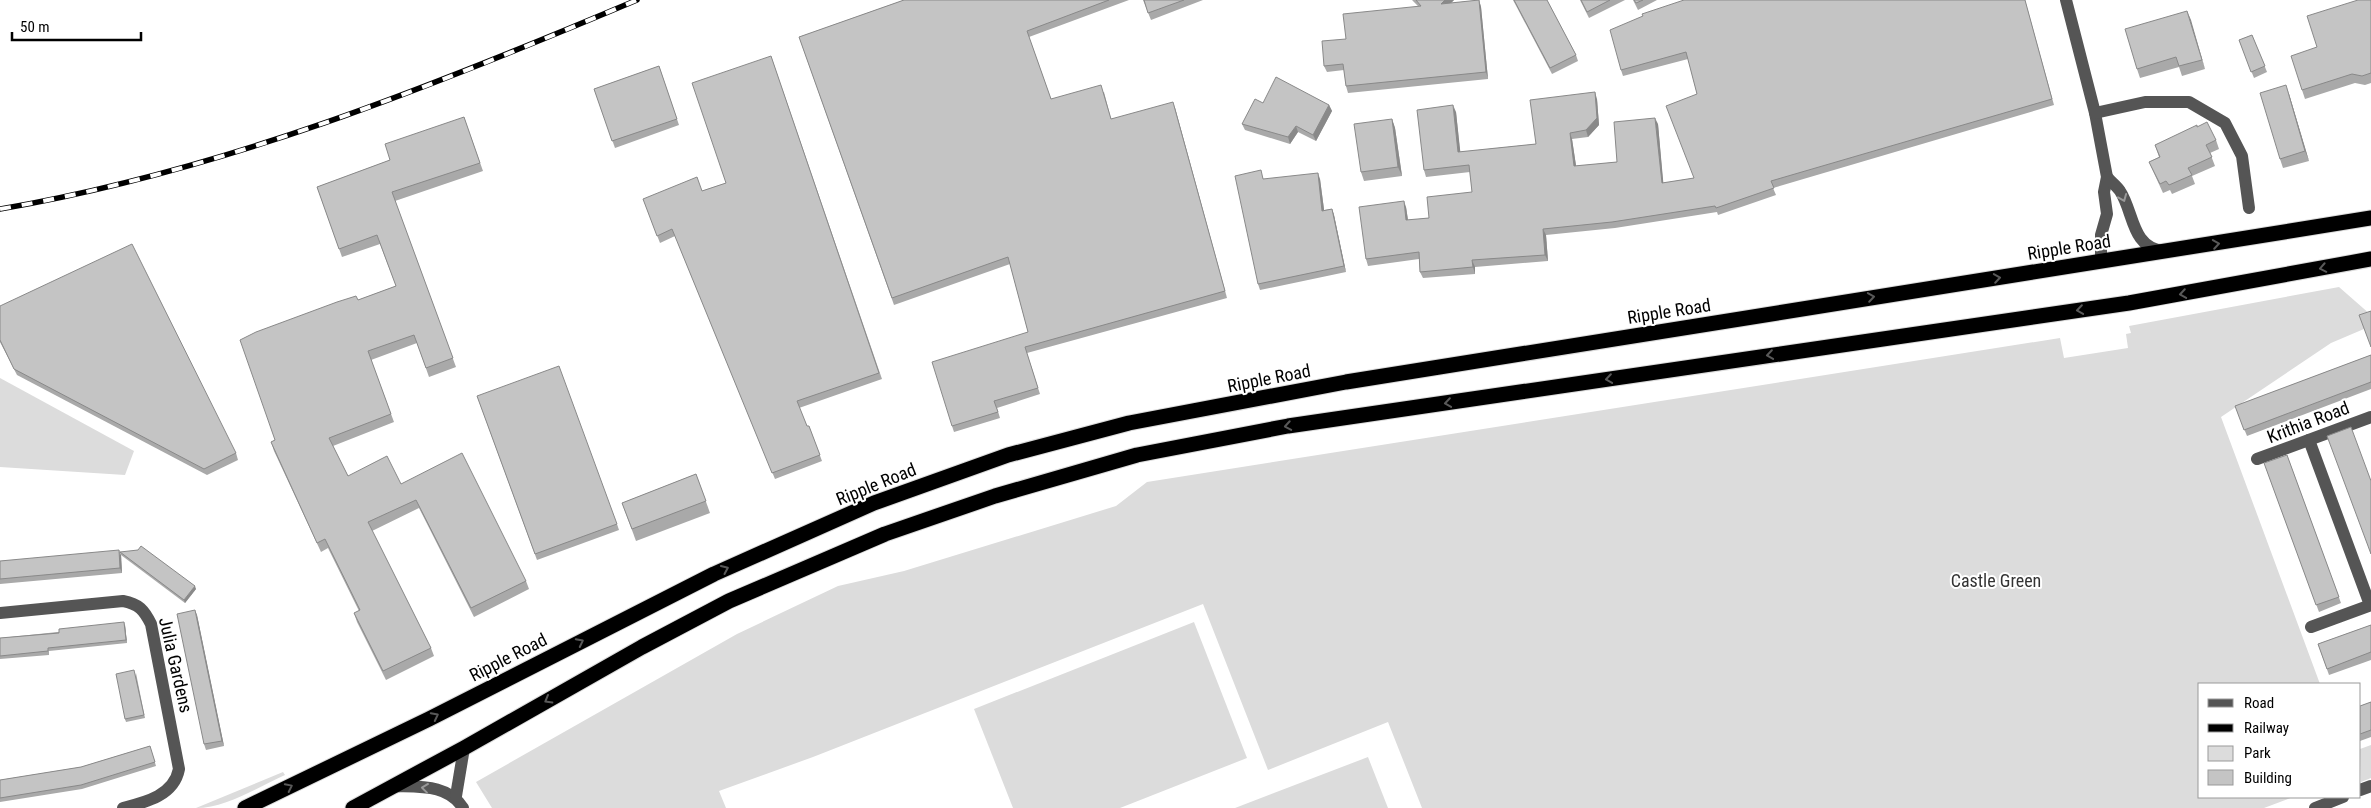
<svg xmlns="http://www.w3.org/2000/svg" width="2371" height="808" font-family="'Roboto Condensed',sans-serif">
<rect width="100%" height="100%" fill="#fff"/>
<g fill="#dcdcdc">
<path d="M2339 287 2371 315V326L2331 343 2221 417 2320 684H2200V797H2293L2264 808H1422L1388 722 1268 770 1203 604 813 757 719 791 726 808H492L476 782 737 634 838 586 904 571 1116 506 1147 482 2060 338 2064 358 2128 348 2126 334 2131 333 2129 326Z"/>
<path d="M0 378 134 451 125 475 0 467Z"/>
<path d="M1194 622 1247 758 1120 808H1013L974 709Z"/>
<path d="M2371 745V778L2361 782 2360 749Z"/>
<path d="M1368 757 1388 808H1235Z"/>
<path d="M283 772 285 775C258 787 226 808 196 808Z"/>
</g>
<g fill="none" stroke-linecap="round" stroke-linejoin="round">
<defs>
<g id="highway">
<path d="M245 808 429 719 714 574 874 503 1008 455 1129 423 1346 382 2371 218"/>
<path d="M353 808 464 748 642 647 729 601 885 534 995 496 1137 455 1288 426 2129 303 2371 259"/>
</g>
</defs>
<use href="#highway" stroke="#dbdbdb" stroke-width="17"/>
<g stroke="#555" stroke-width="12">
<path d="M2066 0 2095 113 2107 177 2104 192 2107 214 2101 235V261"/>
<path d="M2095 113 2145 102H2189L2225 123 2242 156 2249 208"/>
<path d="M2107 177C2111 182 2117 186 2120 191 2134 212 2131 247 2163 251"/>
<path d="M2309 440 2370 605"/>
<path d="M2257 459 2371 417"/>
<path d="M0 613 123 601C139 604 144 610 151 624L179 769C174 795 147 802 123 808"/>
<path d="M2311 627 2371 605"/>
<path d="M393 786C420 787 448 784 463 808"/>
<path d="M2360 790 2371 786"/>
<path d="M456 796 464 748"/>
<path d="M2315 808 2343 797"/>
</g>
<use href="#highway" stroke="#000" stroke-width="15"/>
<defs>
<path id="rail" d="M0 209C222 171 431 87 637 0"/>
</defs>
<use href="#rail" stroke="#000" stroke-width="5.5"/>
<use href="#rail" stroke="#fff" stroke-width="4" stroke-dasharray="11" stroke-linecap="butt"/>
</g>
<g fill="#a9a9a9">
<path d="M904 0H1129L1029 37 1051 99 1104 92 1111 119 1175 108 1227 298 1027 353 1040 394 997 408 1000 418 954 432 952 426 1028 332 1010 264 894 305 799 37Z"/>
<path d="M1143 0H1203L1151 20Z"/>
<path d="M1412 0H1454L1451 3 1479 0 1481 7 1488 79 1348 93 1346 86 1344 70 1327 72 1324 66 1346 39 1418 6Z"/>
<path d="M1513 0H1547L1576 55 1578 61 1552 74Z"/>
<path d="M1580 0H1625L1589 18Z"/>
<path d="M1633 0H1657L1638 10Z"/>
<path d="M1684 0H2025L2054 105 1773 188 1776 195 1718 215 1717 212 1615 228 1546 235 1548 261 1475 267V274L1423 278 1420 272 1419 259 1368 266 1366 259 1406 207 1408 220 1429 218 1472 192 1470 172 1426 177 1424 170 1456 112 1460 152 1536 144 1597 99 1599 125 1588 137 1572 139 1576 166 1617 162 1658 124 1663 183 1694 178 1697 94 1688 59 1623 76 1621 70Z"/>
<path d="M2371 0V83L2365 85 2355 83 2305 99 2302 90 2317 47Z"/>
<path d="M2187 11 2205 69 2182 76 2179 67 2140 78 2137 69Z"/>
<path d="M2252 35 2267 72 2254 78 2239 40Z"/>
<path d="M771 56 882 379 799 408 807 426H809L822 461 775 479 675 236 660 243 643 199 702 191 726 183Z"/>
<path d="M659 66 679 125 615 148 594 89Z"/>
<path d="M2289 94 2309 161 2283 168 2280 159Z"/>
<path d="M1263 103 1329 105 1332 111 1316 141 1298 132 1290 144 1245 130 1242 124Z"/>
<path d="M464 117 483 171 395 201 456 367 429 377 417 343 371 360 394 422 333 446 348 476 401 484 526 581 529 589 474 617 419 508 372 531 431 648 434 656 386 680 357 622 354 613 359 611 328 548 321 552 274 451 271 442 275 440 358 300 396 286 380 244 342 257 317 187 390 160Z"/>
<path d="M1392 119 1395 128 1402 176 1364 181 1361 172Z"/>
<path d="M2197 127 2216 140 2219 149 2210 153 2215 166 2192 176 2195 184 2172 194 2170 190 2163 193 2153 171 2149 162 2159 157 2155 145Z"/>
<path d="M1264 177V179H1320L1324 210 1332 209 1334 215 1346 272 1260 290 1258 284Z"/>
<path d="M0 306 236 453 238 460 207 475 17 375 0 342Z"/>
<path d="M2371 355V389L2247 436 2235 406Z"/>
<path d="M477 396 617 524 619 530 537 560Z"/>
<path d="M2287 455 2341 603 2319 612 2264 463Z"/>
<path d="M696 474 710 513 636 541 622 503Z"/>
<path d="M120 552 196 589 185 603 121 555Z"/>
<path d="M121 555 122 573 0 584V561Z"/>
<path d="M197 615 224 746 206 750 204 744Z"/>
<path d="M125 625 127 643 49 651V655L0 659V638Z"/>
<path d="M2371 625V660L2329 675 2318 644Z"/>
<path d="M136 673 145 718 126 722 125 719Z"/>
<path d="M2371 702V737L2360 741V706Z"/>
<path d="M150 746 156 766 82 789 0 802V780L81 767Z"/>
</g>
<g fill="#898989">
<path d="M1445 0H1454L1443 11 1441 4Z"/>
<path d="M1479 0 1481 7 1488 79 1486 72Z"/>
<path d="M2187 11 2191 20 2205 69 2202 60Z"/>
<path d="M2286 85 2289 94 2309 161 2305 151Z"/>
<path d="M1595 92 1597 99 1599 125 1588 137 1586 130Z"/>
<path d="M1173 102 1175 108 1227 298 1225 291Z"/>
<path d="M1329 105 1332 111 1316 141 1313 135Z"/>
<path d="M1453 105 1456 112 1461 158 1458 152Z"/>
<path d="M1655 118 1658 124 1664 190 1662 183Z"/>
<path d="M1392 119 1395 128 1402 176 1398 167Z"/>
<path d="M1296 126 1298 132 1290 144 1288 137Z"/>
<path d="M1570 133 1572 139 1577 172 1574 166Z"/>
<path d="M1318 173 1320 179 1325 217 1322 211Z"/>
<path d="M1404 201 1406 207 1409 227 1406 220Z"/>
<path d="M1332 209 1334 215 1346 272 1344 266Z"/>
<path d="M1543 229 1546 235 1548 261 1545 255Z"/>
<path d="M1472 260 1475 267V274L1473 267Z"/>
<path d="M119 550 121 555 122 573 120 568Z"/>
<path d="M195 586 196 589 185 603 184 600Z"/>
<path d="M195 610 197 615 224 746 222 741Z"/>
<path d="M124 622 125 625 127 643 126 640Z"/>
</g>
<g fill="#c4c4c4" stroke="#898989">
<path d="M904 0H1109L1027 31 1051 99 1101 85 1111 119 1173 102 1225 291 1025 347 1038 388 994 401 998 412 952 426 932 362 1028 332 1008 257 892 298 799 37Z"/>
<path d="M1144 0H1184L1148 13Z"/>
<path d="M1416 0H1445L1441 4 1479 0 1486 72 1346 86 1343 64 1324 66 1322 41 1346 39 1343 14 1421 6Z"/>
<path d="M1514 0H1547L1576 55 1550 68Z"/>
<path d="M1581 0H1610L1587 12Z"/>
<path d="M1634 0H1643L1636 3Z"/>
<path d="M1684 0H2025L2052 99 1771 181 1774 188 1716 208 1715 206 1612 222 1543 229 1545 255 1472 260 1473 267 1420 272 1419 252 1366 259 1359 207 1404 201 1406 220 1429 218 1427 197 1472 192 1469 165 1424 170 1417 110 1453 105 1458 152 1536 144 1530 100 1595 92 1597 118 1586 130 1570 133 1574 166 1617 162 1614 122 1655 118 1662 183 1694 178 1666 106 1697 94 1686 52 1621 70 1610 30 1643 16 1642 14Z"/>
<path d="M2358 0H2371V73L2362 76 2352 74 2302 90 2291 56 2317 47 2307 16Z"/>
<path d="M2187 11 2202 60 2179 66 2176 57 2137 69 2125 29Z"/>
<path d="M2252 35 2265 66 2251 72 2239 40Z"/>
<path d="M771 56 879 373 797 401 807 426H809L820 455 772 473 672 229 657 236 643 199 697 177 702 191 726 183 692 83Z"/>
<path d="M659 66 677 119 612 141 594 89Z"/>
<path d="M1276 77 1329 105 1313 135 1296 126 1288 137 1242 124 1255 99 1263 103Z"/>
<path d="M2286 85 2305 151 2280 159 2260 93Z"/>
<path d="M464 117 480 163 392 192 453 358 426 368 414 335 368 351 391 414 329 438 348 476 387 456 401 484 462 453 526 581 471 608 416 500 368 522 431 648 383 671 354 613 360 610 325 539 317 543 271 442 275 440 240 340 256 332 337 302 356 296 358 300 396 286 377 235 339 249 317 187 390 160 385 144Z"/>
<path d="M1392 119 1398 167 1361 172 1354 124Z"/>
<path d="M2207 122 2216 140 2206 145 2212 157 2188 168 2192 175 2169 185 2166 181 2160 184 2149 162 2160 157 2155 145 2197 125V127Z"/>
<path d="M1261 170 1263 179 1318 173 1322 211 1332 209 1344 266 1258 284 1235 176Z"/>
<path d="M132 244 236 453 204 469 14 369 0 340V306Z"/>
<path d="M2371 311V347L2359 315Z"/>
<path d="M2371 355V382L2244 430 2235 406Z"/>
<path d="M559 366 617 524 535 554 477 396Z"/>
<path d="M2351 427 2371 481V554L2327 436Z"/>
<path d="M2287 455 2339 597 2316 605 2264 463Z"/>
<path d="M696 474 706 501 632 529 622 503Z"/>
<path d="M141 546 195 586 184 600 120 552 138 550Z"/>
<path d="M119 550 120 568 0 579V561Z"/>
<path d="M195 610 222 741 204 744 177 614Z"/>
<path d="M124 622 126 640 48 648V651L0 656V638L59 633V629Z"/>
<path d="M2371 625V652L2327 669 2318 644Z"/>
<path d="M134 670 144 715 125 719 116 674Z"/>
<path d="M2371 702V730L2360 734V706Z"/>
<path d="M150 746 155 762 81 785 0 798V780L81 767Z"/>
</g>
<defs><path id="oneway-chevron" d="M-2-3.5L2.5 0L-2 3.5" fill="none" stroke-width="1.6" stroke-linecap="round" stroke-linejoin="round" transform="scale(1.25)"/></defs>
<g stroke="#999">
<use href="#oneway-chevron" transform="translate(2123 198) rotate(68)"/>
<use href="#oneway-chevron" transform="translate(425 788) rotate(-173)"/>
</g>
<g stroke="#595959">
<use href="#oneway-chevron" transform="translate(2216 244) rotate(-9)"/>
<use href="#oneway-chevron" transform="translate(2323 268) rotate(169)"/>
<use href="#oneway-chevron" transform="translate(1997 278) rotate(-9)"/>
<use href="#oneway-chevron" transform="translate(2183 294) rotate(171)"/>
<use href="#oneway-chevron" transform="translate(1871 297) rotate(-9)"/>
<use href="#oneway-chevron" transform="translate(2080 310) rotate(172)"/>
<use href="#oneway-chevron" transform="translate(1770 355) rotate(172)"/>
<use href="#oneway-chevron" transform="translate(1609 379) rotate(172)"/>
<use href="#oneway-chevron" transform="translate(1448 403) rotate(172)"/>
<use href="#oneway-chevron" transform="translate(1288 426) rotate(170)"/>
<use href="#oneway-chevron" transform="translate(725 569) rotate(-24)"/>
<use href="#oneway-chevron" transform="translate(580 642) rotate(-27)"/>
<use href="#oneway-chevron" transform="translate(548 700) rotate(150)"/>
<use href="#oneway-chevron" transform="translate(435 716) rotate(-27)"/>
<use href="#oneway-chevron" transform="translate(289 787) rotate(-26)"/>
</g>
<g text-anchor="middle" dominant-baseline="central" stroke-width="4" stroke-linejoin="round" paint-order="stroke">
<g font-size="18" fill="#000" stroke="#fff">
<text transform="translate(2069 247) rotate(-9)">Ripple Road</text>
<text transform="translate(1669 311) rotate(-9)">Ripple Road</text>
<text transform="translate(1269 378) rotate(-11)">Ripple Road</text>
<text transform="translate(2308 422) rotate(-21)">Krithia Road</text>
<text transform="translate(876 484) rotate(-22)">Ripple Road</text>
<text transform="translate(508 657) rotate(-27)">Ripple Road</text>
<text transform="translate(176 665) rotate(77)">Julia Gardens</text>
</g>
<g font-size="18" fill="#333" stroke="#fff">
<text x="1996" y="580">Castle Green</text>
</g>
</g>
<rect x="2198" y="683" width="162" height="115" fill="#ffffff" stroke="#999999"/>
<rect x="2208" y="699" width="25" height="8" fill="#555555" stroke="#999999"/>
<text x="2244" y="708" font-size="15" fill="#000000">Road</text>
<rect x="2208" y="724" width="25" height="8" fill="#000000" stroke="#999999"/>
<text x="2244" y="733" font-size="15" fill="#000000">Railway</text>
<rect x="2208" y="746" width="25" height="15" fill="#dcdcdc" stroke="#999999"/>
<text x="2244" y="758" font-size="15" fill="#000000">Park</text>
<rect x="2208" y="770" width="25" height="15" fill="#c4c4c4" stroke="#999999"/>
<text x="2244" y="783" font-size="15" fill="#000000">Building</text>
<path d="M12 32v8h129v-8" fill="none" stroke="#000000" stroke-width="2.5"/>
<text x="20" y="32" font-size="15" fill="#000000" stroke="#ffffff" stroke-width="4" paint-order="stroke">50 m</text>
</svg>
